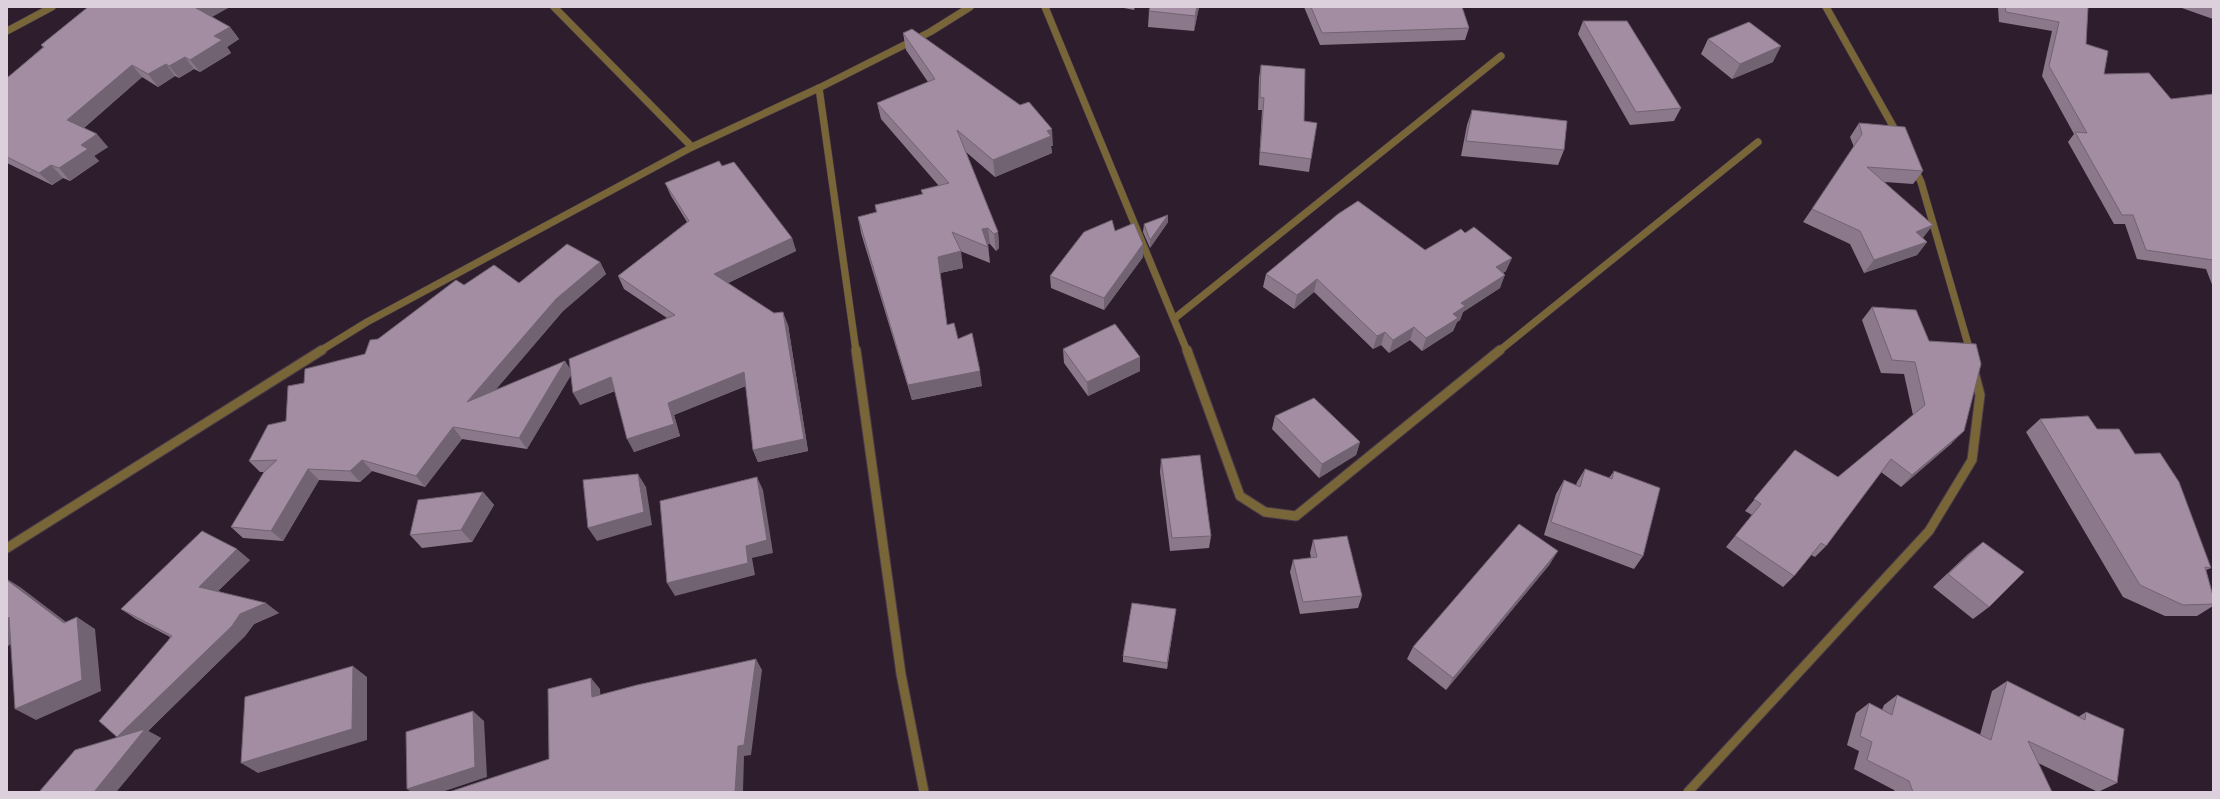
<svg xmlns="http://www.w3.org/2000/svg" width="2220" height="799" font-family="Karla,sans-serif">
<rect width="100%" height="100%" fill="#2d1d2d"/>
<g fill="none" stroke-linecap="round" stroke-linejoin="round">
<defs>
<g id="minor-far1">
<path d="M554 7 692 147"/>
<path d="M1045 7 1187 351"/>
<path d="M1826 7 1898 135"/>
<path d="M7 31 52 7"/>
<path d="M819 88 856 351"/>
<path d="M1914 167 1921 182 1970 351"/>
<path d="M1175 318 1501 56"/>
<path d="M320 351 367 322 692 147 819 88 930 32 970 7"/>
<path d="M1499 351 1758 142"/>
</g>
<g id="minor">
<path d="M856 350 901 674 924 792"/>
<path d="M1187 350 1240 496 1265 512 1296 516 1500 350"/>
<path d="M1969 350 1970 353"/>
<path d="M7 548 322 350"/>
<path d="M1688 792 1929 531 1972 460 1980 395 1974 372"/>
</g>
</defs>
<use href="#minor-far1" stroke="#493a49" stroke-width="8"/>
<use href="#minor" stroke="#493a49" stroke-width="11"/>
<use href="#minor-far1" stroke="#786638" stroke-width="7"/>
<use href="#minor" stroke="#786638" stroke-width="9"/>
</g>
<g fill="#8b798b">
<path d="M1119 7H1135L1134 10Z"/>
<path d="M1199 7 1194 31 1148 27 1149 11Z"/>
<path d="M1304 7H1462L1469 28 1465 40 1320 45Z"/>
<path d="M1998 7H2088L2086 44 2104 74 2171 99 2213 94V287L2206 269 2137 259 2125 224H2114L2068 142 2074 134 2042 76 2052 31 1999 22Z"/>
<path d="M2179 7H2213V19Z"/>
<path d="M212 17 230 27 239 39 227 47 231 53 200 72 194 69 179 78 175 76 158 87 142 77 84 128 108 147 94 156 99 161 70 181 63 178 52 185 7 163V78L43 47 41 45Z"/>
<path d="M1583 21 1681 108 1674 121 1630 125 1578 34Z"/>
<path d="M903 33 1053 146H1051L1052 153 995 177 966 152 998 232 999 248 996 251 990 244H988L990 263 960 251 963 268 940 273 947 324 958 339 982 386 912 400 861 233 858 217 876 212 875 205 922 194 921 190 939 186 881 119 877 103 928 82 906 50Z"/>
<path d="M1708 39 1773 62 1732 79 1701 54Z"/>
<path d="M1261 65 1304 121 1311 159 1309 172 1259 165 1262 110H1258L1259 78Z"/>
<path d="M1472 110 1564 150 1558 165 1461 156 1467 125Z"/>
<path d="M1859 123 1923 171 1913 184 1885 182 1923 238 1927 242 1917 255 1864 273 1850 244 1803 222 1854 147 1850 137Z"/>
<path d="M722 166 792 238 796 251 728 283 788 325 808 451 758 462 753 450 746 386 674 415 680 436 634 452 615 391 580 405 571 375 527 449 462 439 425 487 372 471 360 482 319 480 283 541 243 538 231 527 265 472H260L249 461 286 421 304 383 365 354 378 339 464 285 519 283 600 262 606 274 563 311 495 390 565 361 570 369 667 318 624 289 618 276 687 222 671 196 665 183Z"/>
<path d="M1168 215V222L1150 248 1143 232 1144 224Z"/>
<path d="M1115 231 1143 257 1104 310 1051 288 1050 276Z"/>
<path d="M1425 250 1506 271 1503 273 1500 288 1463 312 1460 320 1457 322 1453 331 1422 351 1410 340 1389 353 1381 345 1373 349 1314 292 1294 309 1263 287 1266 274Z"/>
<path d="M1872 307 1916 310 1952 443 1901 487 1881 472 1826 546 1815 557 1811 555 1794 576 1783 587 1726 547 1752 515 1745 511 1795 450 1838 477 1913 415 1904 374 1881 373 1862 320Z"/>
<path d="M1063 349 1140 357V371L1088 396 1064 363Z"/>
<path d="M1275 416 1360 442 1356 455 1319 478 1272 429Z"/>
<path d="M2040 419 2097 429 2135 454 2211 568 2206 570 2213 596V606L2197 616H2165L2123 597 2026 432Z"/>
<path d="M1161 459 1211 536 1209 548 1170 551 1160 472Z"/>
<path d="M1585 469 1609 478 1614 471 1643 556 1634 569 1544 535 1556 494 1564 480 1576 485 1577 482Z"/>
<path d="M483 492 494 505 472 542 422 548 410 535Z"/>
<path d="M1313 540 1362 596 1358 608 1300 614 1290 572 1293 560 1311 558 1310 553Z"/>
<path d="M1983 542 1989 607 1973 619 1933 587 1968 554Z"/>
<path d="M250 560 218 591 279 613 254 624 245 636 148 731 161 738 116 792H39L118 738 170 637 136 619 121 609Z"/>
<path d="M1550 564 1446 690 1407 659 1413 647Z"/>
<path d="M1176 609 1167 669 1123 662V656Z"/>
<path d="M2007 681 2078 717 2086 712 2117 783 2098 792 2038 763 2052 792H1895L1894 790 1854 769 1859 751 1847 745 1856 713 1869 703 1882 710 1884 705 1897 695 1980 735 1992 691Z"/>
</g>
<g fill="#716371">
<path d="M198 7H230L205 21 196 8Z"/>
<path d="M1197 7H1199L1194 31 1195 16Z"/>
<path d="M230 27 239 39 227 47 231 53 200 72 190 60 214 36Z"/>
<path d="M1781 46 1773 62 1732 79 1740 64Z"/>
<path d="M185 57 194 69 179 78 169 66Z"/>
<path d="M166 64 175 76 158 87 148 74Z"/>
<path d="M132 65 142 77 78 133 67 120Z"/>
<path d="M1052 129 1053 146H1051L1052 153 995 177 993 160 1047 131Z"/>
<path d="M97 134 108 147 94 156 99 161 70 181 59 168 81 145Z"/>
<path d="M51 165 63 178 52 185 39 173Z"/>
<path d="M1168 215V222L1150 248V240Z"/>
<path d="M1933 225 1923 238 1916 232Z"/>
<path d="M988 228 990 244 984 245 982 229Z"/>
<path d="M998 232 999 248 996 251 994 234Z"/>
<path d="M792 238 796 251 719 287 714 274Z"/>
<path d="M1927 242 1917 255 1864 273 1874 260Z"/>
<path d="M1143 244V257L1104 310V298Z"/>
<path d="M961 251 963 268 940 273 949 340 938 257Z"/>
<path d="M1512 258 1506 271 1491 281 1496 267Z"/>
<path d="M600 262 606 274 563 311 476 413 467 402 556 299Z"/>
<path d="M1505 275 1500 288 1463 312 1460 320 1457 322 1453 331 1422 351 1426 338 1453 314 1461 303Z"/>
<path d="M1317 279 1314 292 1294 309 1297 295Z"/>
<path d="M783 312 788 325 808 451 758 462 753 450Z"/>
<path d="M1414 327 1410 340 1389 353 1393 340Z"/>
<path d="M1385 332 1381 345 1373 349 1377 336Z"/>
<path d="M1140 357V371L1088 396 1087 382Z"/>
<path d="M565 361 572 373 527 449 519 438Z"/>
<path d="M980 371 982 386 912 400 908 385Z"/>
<path d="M744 372 750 384 674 415 680 436 634 452 627 439 668 403Z"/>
<path d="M611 377 618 389 580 405 573 393Z"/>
<path d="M453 427 462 439 425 487 416 476Z"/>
<path d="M1964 431 1952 443 1901 487 1912 475Z"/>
<path d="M1360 442 1356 455 1319 478 1322 464Z"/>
<path d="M362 460 372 471 360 482 350 471Z"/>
<path d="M308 469 319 480 283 541 271 531Z"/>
<path d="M638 474 646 487 652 525 597 541 588 528Z"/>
<path d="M757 477 763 490 773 553 752 558 755 575 675 596 667 583 746 546Z"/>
<path d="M483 492 494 505 472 542 461 530Z"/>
<path d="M237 549 250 560 212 597 199 587Z"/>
<path d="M1558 551 1550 564 1446 690 1453 678Z"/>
<path d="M7 579 20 587 78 631 77 617 95 629 101 691 36 720 15 709 64 623 7 580Z"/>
<path d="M266 603 279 613 254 624 245 636 148 731 161 738 116 792H94L132 745 117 737 240 614Z"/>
<path d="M1176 609 1175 616 1167 669V663Z"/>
<path d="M9 617 29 629 7 647V619Z"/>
<path d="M756 659 762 670 751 755 744 756 743 792H735L738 746Z"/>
<path d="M353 666 367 677V740L258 773 241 763Z"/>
<path d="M591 678 600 689 601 707 592 697Z"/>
<path d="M473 711 484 721 487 777 442 792H411L407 789Z"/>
</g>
<g fill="#a28da2" stroke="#716371">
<path d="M88 7H198L196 8 230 27 214 36 222 40 190 60 185 57 169 66 166 64 148 74 132 65 67 120 97 134 81 145 88 149 59 168 51 165 39 173 7 157V78L44 47 41 45Z"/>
<path d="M1150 7H1197L1195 16 1149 11Z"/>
<path d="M1311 7H1462L1469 28 1322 33Z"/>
<path d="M2005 7H2088L2086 44 2108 51 2104 74 2149 73 2171 99 2213 94V260L2146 250 2133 215H2122L2075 132 2087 133 2049 66 2059 22 2006 12Z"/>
<path d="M1583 21H1627L1681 108 1636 112Z"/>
<path d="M1749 22 1781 46 1740 64 1708 39Z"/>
<path d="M912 29 1020 105 1029 102 1052 129 1047 131 1051 136 993 160 957 130 998 232 994 234 988 228 982 229 988 247 952 232 961 251 938 257 947 325 954 323 958 339 972 333 980 371 908 385 858 217 877 212 875 205 923 194 921 190 949 183 877 103 935 79 903 33Z"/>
<path d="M1261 65 1305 69 1304 121 1317 123 1311 159 1260 152 1264 98 1260 97Z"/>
<path d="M1472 110 1567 121 1564 150 1466 141Z"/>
<path d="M1859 123 1905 127 1923 171 1867 167 1933 225 1916 232 1927 242 1874 260 1860 231 1812 209 1862 134Z"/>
<path d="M719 161 722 166 734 162 792 238 714 274 774 313 783 312 804 439 753 450 744 372 668 403 674 424 627 439 611 377 573 393 569 359 675 315 618 276 689 221 665 183Z"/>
<path d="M1358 201 1425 250 1461 229 1465 233 1474 227 1512 258 1496 267 1505 275 1461 303 1465 306 1453 314 1458 318 1426 338 1414 327 1393 340 1385 332 1377 336 1317 279 1297 295 1266 274 1338 214Z"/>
<path d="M1168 215 1150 240 1144 224Z"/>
<path d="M1112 220 1115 231 1134 223 1143 244 1104 298 1050 276 1084 232Z"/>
<path d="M567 244 600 262 556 299 467 402 565 361 519 438 453 427 416 476 362 460 350 471 308 469 271 531 231 527 264 472 277 460 249 461 268 425 286 421 288 386 304 383 305 369 365 354 370 340 378 339 456 280 464 285 494 265 519 283Z"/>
<path d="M1872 307 1916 310 1929 341 1976 344 1981 364 1964 431 1912 475 1891 459 1826 546 1821 543 1794 576 1735 536 1761 504 1754 499 1795 450 1838 477 1925 405 1915 362 1892 360Z"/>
<path d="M1115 324 1140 357 1087 382 1063 349Z"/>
<path d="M1314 398 1360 442 1322 464 1275 416Z"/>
<path d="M2088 416 2097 429H2119L2135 454 2160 453 2179 482 2211 568 2205 567 2213 596V604L2183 605 2140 585 2040 419Z"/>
<path d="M1200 455 1211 536 1172 538 1161 459Z"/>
<path d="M1585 469 1612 479 1614 471 1660 488 1643 556 1551 522 1564 480 1580 487Z"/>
<path d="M638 474 644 512 588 528 583 480Z"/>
<path d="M757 477 767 540 746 546 748 563 667 583 660 501Z"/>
<path d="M483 492 461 530 410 535 418 500Z"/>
<path d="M1519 524 1558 551 1453 678 1413 647Z"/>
<path d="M202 531 237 549 199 587 266 603 240 614 232 626 117 737 99 721 172 636 121 609Z"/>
<path d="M1347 536 1362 596 1303 602 1293 560 1317 557 1313 540Z"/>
<path d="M1983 542 2024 572 1989 607 1948 574Z"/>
<path d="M7 580 64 623 77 617 82 680 15 709 9 617 7 619Z"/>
<path d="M1132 603 1176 609 1167 663 1123 656Z"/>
<path d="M756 659 744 745 738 746 735 792H449L549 759 548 689 591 678 592 697 637 685Z"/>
<path d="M353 666 352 729 241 763 245 697Z"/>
<path d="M2007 681 2085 720 2086 712 2124 729 2117 783 2028 741 2052 792H1913L1909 781 1867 760 1872 742 1860 736 1869 703 1892 715 1897 695 1991 740Z"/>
<path d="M473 711 475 767 407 789 406 732Z"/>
<path d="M145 729 94 792H39L75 750Z"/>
</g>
<rect width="2220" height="799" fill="none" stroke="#dbd0db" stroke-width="16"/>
</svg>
